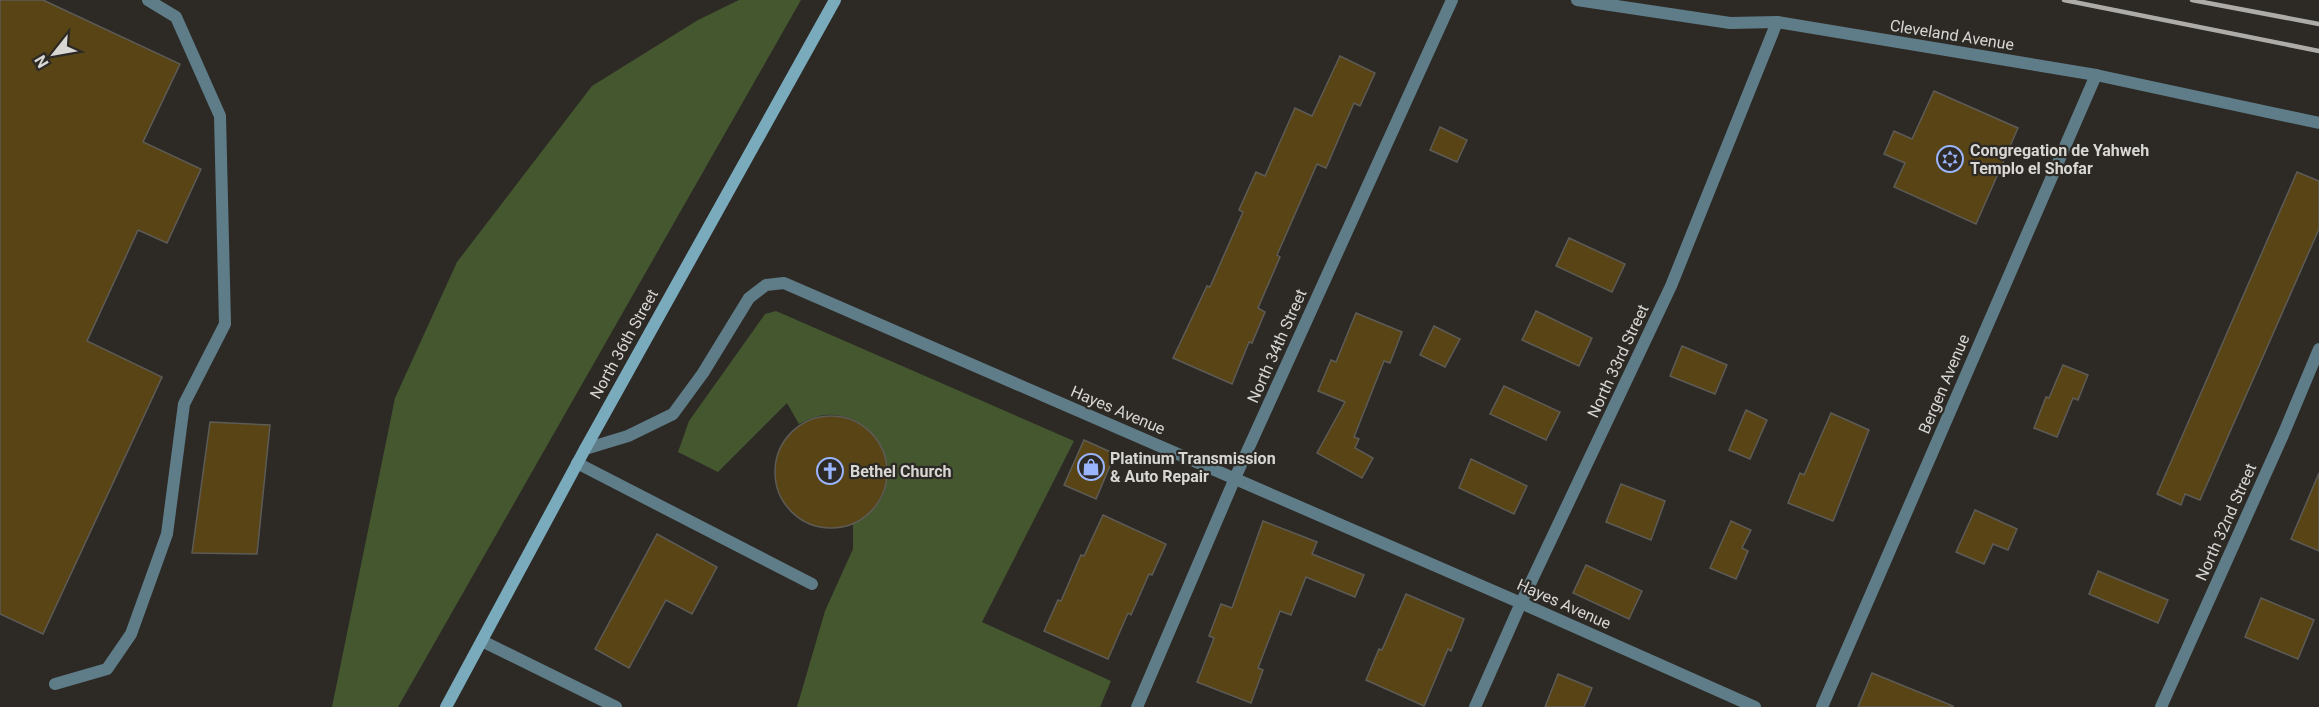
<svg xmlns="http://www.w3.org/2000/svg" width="2319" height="707" font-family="Roboto,sans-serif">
<rect width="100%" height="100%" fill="#2d2a26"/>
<g fill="#44572f">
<path d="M739 0H801L398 707H332L395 398 457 262 592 86 698 20Z"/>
<path d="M776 311 1074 441 982 622 1111 681 1100 707H797L825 611 853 549V524C863 518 875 509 881 499 886 492 886 480 886 472 887 439 859 412 825 415 816 416 807 420 799 424L787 403 718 472 678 452 689 421 765 314Z"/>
</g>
<g fill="#594416" stroke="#5d5b56" stroke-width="1.5">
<path d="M0 0H43L180 64 143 142 201 169 167 243 138 230 87 341 162 377 43 634 0 614Z"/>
<path d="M1340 56 1375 73 1360 106 1354 103 1326 168 1317 164 1277 255 1280 257 1258 308 1265 312 1252 343 1249 342 1232 384 1173 358 1207 286 1210 287 1243 212 1239 210 1256 172 1265 176 1295 108 1312 116Z"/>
<path d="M1934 91 2018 128 1976 224 1894 187 1905 163 1884 154 1894 131 1912 139Z"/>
<path d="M1440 127 1467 140 1457 162 1430 150Z"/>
<path d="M2297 172 2319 181V229L2200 500 2185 494 2181 505 2157 494Z"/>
<path d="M1569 238 1625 264 1612 292 1556 266Z"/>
<path d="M1536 311 1592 338 1579 366 1522 340Z"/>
<path d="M1356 313 1402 332 1390 363 1384 361 1354 437 1359 439 1355 448 1373 458 1362 478 1317 453 1345 402 1318 391 1331 360 1336 362Z"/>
<path d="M1434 326 1460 339 1445 367 1420 355Z"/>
<path d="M1682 346 1727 365 1715 394 1670 376Z"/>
<path d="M2063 365 2088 375 2078 400 2073 398 2057 437 2034 428 2046 397 2049 398Z"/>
<path d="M1504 386 1560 412 1546 440 1490 414Z"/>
<path d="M1746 410 1767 420 1750 459 1729 450Z"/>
<path d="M1831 413 1869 430 1833 521 1788 503 1800 473 1804 475Z"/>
<circle cx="831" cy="472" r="56"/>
<path d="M210 422 270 425 257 554 192 553Z"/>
<path d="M1084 440 1115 454 1096 499 1064 485Z"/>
<path d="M1471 459 1527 486 1514 514 1459 488Z"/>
<path d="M2319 473V551L2291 539Z"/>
<path d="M1621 484 1665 501 1651 540 1606 522Z"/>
<path d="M1975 510 2017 529 2008 550 1993 544 1984 564 1956 552Z"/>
<path d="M1103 515 1166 544 1152 575 1149 574 1131 615 1128 613 1108 659 1044 631 1058 600 1061 601 1081 555 1084 556Z"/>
<path d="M1263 521 1317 542 1312 554 1364 575 1355 597 1306 577 1291 615 1280 611 1258 668 1263 670 1251 703 1197 682 1214 638 1209 636 1221 604 1232 608Z"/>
<path d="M1731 521 1751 530 1742 548 1748 551 1736 579 1710 568Z"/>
<path d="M657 534 717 567 692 614 666 600 629 668 595 649Z"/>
<path d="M1586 565 1642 591 1629 619 1573 593Z"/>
<path d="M2098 571 2168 600 2158 623 2089 594Z"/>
<path d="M1406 594 1464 619 1451 651 1448 649 1424 706 1366 680 1379 649 1382 650Z"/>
<path d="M2261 598 2314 620 2298 659 2245 637Z"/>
<path d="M1872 673 1953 706V707H1858Z"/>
<path d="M1558 674 1592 688 1584 707H1545Z"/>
</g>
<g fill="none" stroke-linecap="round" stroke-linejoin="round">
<g stroke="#5f7d88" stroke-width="12">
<path d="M1577 0 1730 23 1777 22"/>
<path d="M577 463 812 584"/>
<path d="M482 641 616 707"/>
<path d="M55 684 107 669 131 634 167 534 184 404 225 324 220 116 176 17 148 0"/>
</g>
<g stroke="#5f7d88" stroke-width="12">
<path d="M585 449 628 436 673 414 703 373 749 298 766 285 784 283 1521 603 1755 707"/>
<path d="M1137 707 1235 478 1452 0"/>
<path d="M1475 707 1521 603 1671 286 1777 22 2096 75 2319 123"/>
<path d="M1822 707 2096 75"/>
<path d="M2161 707 2283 435 2319 349"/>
</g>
<path stroke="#7aabbd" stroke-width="12" d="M446 707 585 449 835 0"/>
<g stroke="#adaca8" stroke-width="4.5">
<path d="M2064 0 2319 51"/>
<path d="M2192 0 2319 24"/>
</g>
</g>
<defs>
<symbol id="synagogue-ring" viewBox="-11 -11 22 22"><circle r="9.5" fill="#2d2a26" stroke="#9bb5fd" stroke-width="1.5"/><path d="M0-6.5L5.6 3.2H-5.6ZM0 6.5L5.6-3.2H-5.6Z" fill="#9bb5fd"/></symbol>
<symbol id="shop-ring" viewBox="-11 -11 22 22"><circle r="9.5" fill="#2d2a26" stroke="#9bb5fd" stroke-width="1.5"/><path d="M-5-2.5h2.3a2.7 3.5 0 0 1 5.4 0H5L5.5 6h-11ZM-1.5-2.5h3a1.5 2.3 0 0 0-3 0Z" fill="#9bb5fd"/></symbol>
<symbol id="church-ring" viewBox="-11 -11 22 22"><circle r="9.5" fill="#2d2a26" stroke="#9bb5fd" stroke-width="1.5"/><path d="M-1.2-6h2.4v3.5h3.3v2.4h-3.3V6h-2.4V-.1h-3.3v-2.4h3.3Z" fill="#9bb5fd"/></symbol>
</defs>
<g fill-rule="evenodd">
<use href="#synagogue-ring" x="1935" y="144" width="30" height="30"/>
<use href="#shop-ring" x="1076" y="452" width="30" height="30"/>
<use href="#church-ring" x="815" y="456" width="30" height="30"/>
</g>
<g text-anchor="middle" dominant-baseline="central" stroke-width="4.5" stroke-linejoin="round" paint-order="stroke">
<g font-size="16" fill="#d8d7d4" stroke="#2d2a26">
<text transform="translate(1952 35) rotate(9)">Cleveland Avenue</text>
<text transform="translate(624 344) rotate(-61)">North 36th Street</text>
<text transform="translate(1277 346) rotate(-66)">North 34th Street</text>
<text transform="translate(1618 361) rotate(-65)">North 33rd Street</text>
<text transform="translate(1944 384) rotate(-67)">Bergen Avenue</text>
<text transform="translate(1118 410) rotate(23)">Hayes Avenue</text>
<text transform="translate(2226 522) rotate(-66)">North 32nd Street</text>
<text transform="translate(1564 604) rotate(24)">Hayes Avenue</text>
</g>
<g font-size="16" font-weight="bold" fill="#d8d7d4" stroke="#2d2a26" text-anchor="start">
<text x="1970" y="150">Congregation de Yahweh<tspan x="1970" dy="18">Templo el Shofar</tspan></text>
<text x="1110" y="458">Platinum Transmission<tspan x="1110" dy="18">&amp; Auto Repair</tspan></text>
<text x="850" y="471">Bethel Church</text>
</g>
</g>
<g transform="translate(54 54) rotate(239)" stroke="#2d2a26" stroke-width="4.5" paint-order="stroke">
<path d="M0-4.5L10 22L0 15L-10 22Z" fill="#d8d7d4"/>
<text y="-9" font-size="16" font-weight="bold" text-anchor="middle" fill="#d8d7d4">N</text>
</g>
</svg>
